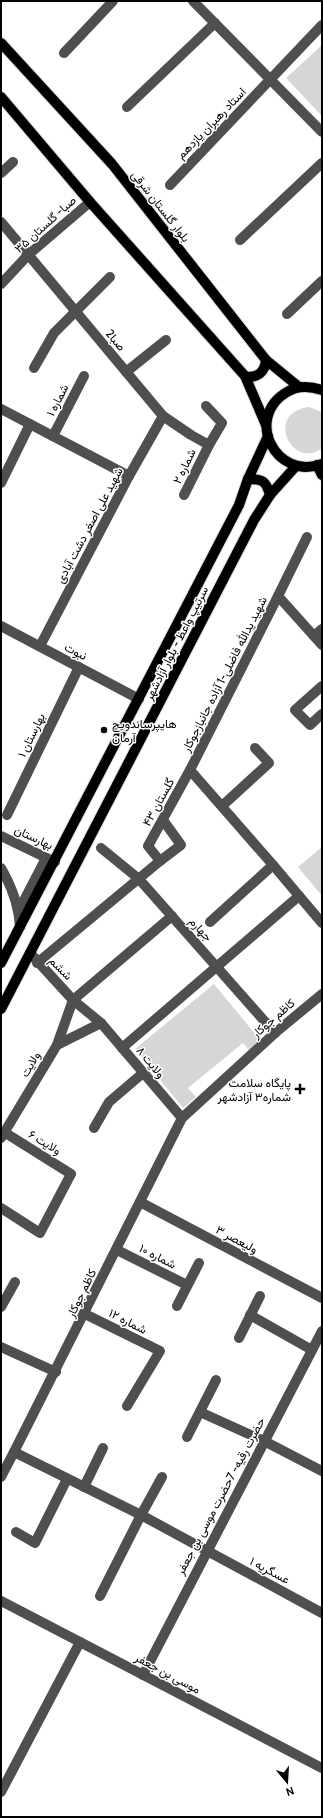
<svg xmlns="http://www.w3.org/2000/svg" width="323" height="1818" font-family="Cabin,Vazirmatn,sans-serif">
<rect width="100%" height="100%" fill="#fff"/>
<g fill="#d6d6d6">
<path d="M321 46 322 47V116L286 78Z"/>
<path d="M309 407 322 412V448C293 471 263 413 309 407Z"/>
<path d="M322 847V896L298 867Z"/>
<path d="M214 984 261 1041 249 1050 243 1043 188 1088 196 1097 183 1108 135 1049Z"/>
</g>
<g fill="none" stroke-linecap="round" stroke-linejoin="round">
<defs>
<g id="major">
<path d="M1 43 112 164 266 360 299 387"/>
<path d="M1 97 90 202 245 376 266 425"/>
<path d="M245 376C257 379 265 372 266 360"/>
<path d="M322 390C310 386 298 385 287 392 244 417 275 481 322 464"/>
<path d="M317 465 322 475"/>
<path d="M248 479C263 479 266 481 270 495"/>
<path d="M1 963 239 505 248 479 268 436"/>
<path d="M1 1009 254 520 270 495 296 466"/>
</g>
</defs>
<use href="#major" stroke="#dbdbdb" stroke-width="12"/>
<g stroke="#4f4f4f" stroke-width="10">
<path d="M193 1 322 132"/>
<path d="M64 53 113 1"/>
<path d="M127 107 215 23"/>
<path d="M1 173 13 162"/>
<path d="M170 185 322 25"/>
<path d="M1 222 163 416 191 435 209 445 184 495"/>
<path d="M240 240 322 163"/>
<path d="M1 284 28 255 90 202"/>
<path d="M287 314 322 281"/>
<path d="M34 368 54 333 110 277"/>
<path d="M126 372 166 340"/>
<path d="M206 406 222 423 209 445"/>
<path d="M1 409 129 476"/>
<path d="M53 436 84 376"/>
<path d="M1 483 30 424"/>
<path d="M278 596 307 537"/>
<path d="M1 626 139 699"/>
<path d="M314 636 322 629"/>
<path d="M322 645 278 596 190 770 273 865 322 923"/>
<path d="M40 646 129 476 163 416"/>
<path d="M322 686 295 710 310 725 322 714"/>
<path d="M222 806 269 763 255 748"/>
<path d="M7 815 79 667"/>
<path d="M163 820 181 845 160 861 148 846 190 770"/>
<path d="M1 836 55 862"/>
<path d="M101 848 139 879 275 1033"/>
<path d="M1 868C12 887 19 905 20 927"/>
<path d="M19 910 46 858"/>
<path d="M210 922 273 865"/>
<path d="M30 953 73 1000 101 1023 182 1118"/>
<path d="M37 963 160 861"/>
<path d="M322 994 275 1033 182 1118 14 1452 141 1515 322 1613"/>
<path d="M57 1045 73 1000 172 916"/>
<path d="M122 1048 299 896"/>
<path d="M94 1128 109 1102 143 1073"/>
<path d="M1 1138 57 1045 101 1023"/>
<path d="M140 1202 322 1298"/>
<path d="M1 1208 40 1233 71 1174 4 1132"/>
<path d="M117 1250 187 1285"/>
<path d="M177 1306 199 1263"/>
<path d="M1 1307 15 1282"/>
<path d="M85 1314 160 1351 127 1406"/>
<path d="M250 1315 312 1350"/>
<path d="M239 1338 260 1296"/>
<path d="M1 1347 56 1372"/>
<path d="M200 1412 264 1441 322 1471"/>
<path d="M187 1437 216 1380"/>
<path d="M1 1477 14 1452"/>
<path d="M84 1487 103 1448"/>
<path d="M16 1532 35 1543 67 1479"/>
<path d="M100 1596 141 1515 162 1477"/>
<path d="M1 1601 322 1768"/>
<path d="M143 1675 322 1331"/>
<path d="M1 1792 80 1642"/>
</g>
<use href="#major" stroke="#000" stroke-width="10"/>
</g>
<g fill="#000" stroke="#fff" stroke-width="1.5">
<circle cx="104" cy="730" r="4"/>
<path d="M298 1083h4v4h4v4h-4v4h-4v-4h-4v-4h4z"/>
</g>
<g text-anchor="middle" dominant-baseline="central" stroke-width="3" stroke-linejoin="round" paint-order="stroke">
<g font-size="12" fill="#000" stroke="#fff">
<text transform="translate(211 123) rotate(-46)">استاد رهبران یازدهم</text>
<text transform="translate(161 206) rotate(52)">بلوار گلستان شرقی</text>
<text transform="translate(45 224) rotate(-42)">صبا- گلستان ۳۵</text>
<text transform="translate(116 340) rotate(50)">صبا2</text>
<text transform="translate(57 400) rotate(-63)">شماره ۱</text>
<text transform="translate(184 466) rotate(-64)">شماره ۲</text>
<text transform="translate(89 525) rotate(-62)">شهید علی اصغر دشت آبادی</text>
<text transform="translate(176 643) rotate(-63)">سرتیپ واعظ - بلوار آزادشهر</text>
<text transform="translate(76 651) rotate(28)">نبوت</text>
<text transform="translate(224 674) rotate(-63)">شهید یدالله فاضلی-1 آزاده جانبازجوکار</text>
<text transform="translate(31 735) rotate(-64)">بهارستان ۱</text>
<text transform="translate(158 802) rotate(-61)">گلستان ۴۳</text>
<text transform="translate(34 837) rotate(25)">بهارستان</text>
<text transform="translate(201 929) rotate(48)">جهارم</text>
<text transform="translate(61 968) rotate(46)">ششم</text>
<text transform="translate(273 1018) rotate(-41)">کاظم جوکار</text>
<text transform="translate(151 1062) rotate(50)">ولایت ۸</text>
<text transform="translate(30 1064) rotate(-59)">ولایت</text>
<text transform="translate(45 1142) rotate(32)">ولایت ۶</text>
<text transform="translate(237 1239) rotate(28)">ولیعصر ۳</text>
<text transform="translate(158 1256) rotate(27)">شماره ۱۰</text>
<text transform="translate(81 1293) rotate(-64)">کاظم جوکار</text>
<text transform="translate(128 1321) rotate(27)">شماره ۱۲</text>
<text transform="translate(220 1496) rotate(-62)">حضرت رقیه- 7حضرت موسی بن جعفر</text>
<text transform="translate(270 1570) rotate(28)">عسگریه ۱</text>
<text transform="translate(168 1673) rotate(28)">موسی بن جعفر</text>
</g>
<g font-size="12" fill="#000" stroke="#fff" text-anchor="start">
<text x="112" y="723">هایپرساندویچ<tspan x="112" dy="14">آرمان</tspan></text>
<text x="291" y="1082" text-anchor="end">پایگاه سلامت<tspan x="291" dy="14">شماره۳ آزادشهر</tspan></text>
</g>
</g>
<rect width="323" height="1818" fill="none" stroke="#000000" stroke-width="4"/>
<g transform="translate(287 1782) rotate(162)" stroke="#ffffff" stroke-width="3" paint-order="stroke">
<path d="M0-3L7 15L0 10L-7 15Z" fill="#000000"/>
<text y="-6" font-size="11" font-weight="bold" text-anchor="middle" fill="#000000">N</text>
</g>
</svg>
